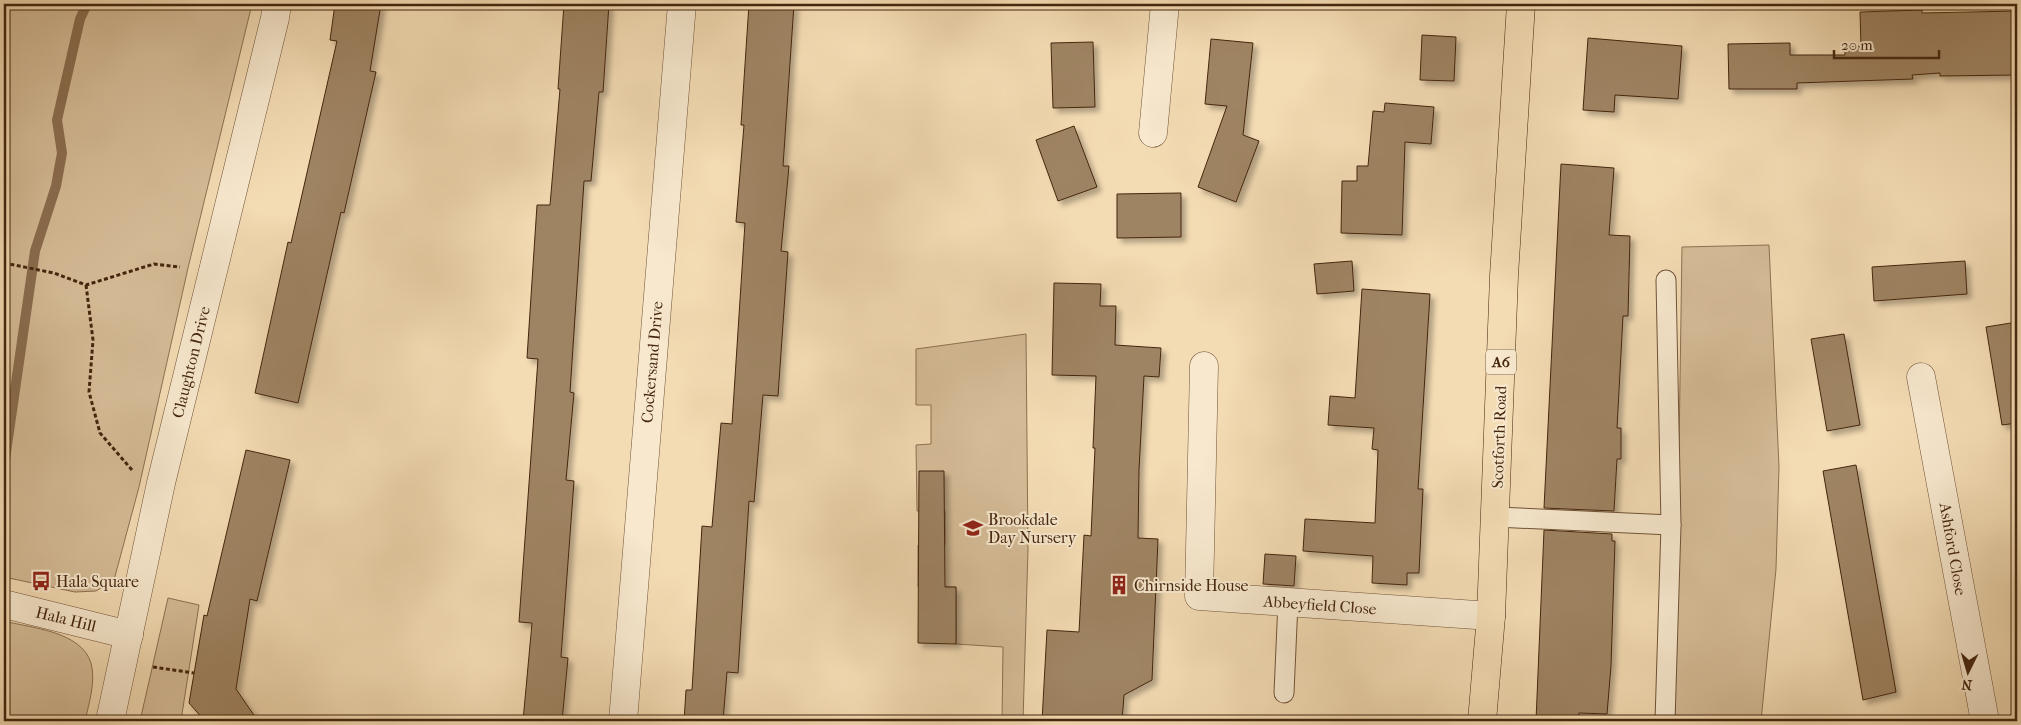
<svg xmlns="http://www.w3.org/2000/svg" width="2021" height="725" font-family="'IM FELL French Canon',serif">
<defs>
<filter id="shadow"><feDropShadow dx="4.5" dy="4.5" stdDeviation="2.5" flood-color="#0004"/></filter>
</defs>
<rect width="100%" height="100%" fill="#f3dbb3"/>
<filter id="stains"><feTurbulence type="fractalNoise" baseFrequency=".004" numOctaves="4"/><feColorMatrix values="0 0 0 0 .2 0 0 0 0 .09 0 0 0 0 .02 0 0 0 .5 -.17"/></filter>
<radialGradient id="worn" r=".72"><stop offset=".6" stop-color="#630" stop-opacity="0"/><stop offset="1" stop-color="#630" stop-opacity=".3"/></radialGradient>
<g fill="#d5bc97" stroke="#8d7152">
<path d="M4 4H252L188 268 139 487 114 580 96 591 75 592 4 577Z"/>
<path d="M1769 245 1779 467 1776 569 1761 721H1675L1682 247Z"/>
<path d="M1026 334 1028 549 1023 721H1002L1003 647 956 644V587H918V545H945V511H917L916 445 931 444V405H916V349Z"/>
<path d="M168 598 199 605 182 714 185 721H140Z"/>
<path d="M4 621C31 628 81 631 91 663 96 681 89 703 85 721H4Z"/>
</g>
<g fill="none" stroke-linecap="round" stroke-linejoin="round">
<path stroke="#8a6d4f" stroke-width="10" d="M4 466 35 251 56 186 62 153 57 120 80 19 87 4"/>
</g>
<g fill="#9f8464" stroke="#45260e" filter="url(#shadow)">
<path d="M335 4H381L370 71 376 72 344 213 341 212 298 403 255 393 288 242 291 243 337 41 330 40Z"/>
<path d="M564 4H609L603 92H599L591 181H584L570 392 574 393 566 480 574 481 561 657 568 658 562 721H523L532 623 519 622 538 359 527 358 537 205H550L560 89H558Z"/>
<path d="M749 4H794L783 166H789L781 251 788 252 778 396 763 395 754 502 749 501 738 673 727 672 723 721H684L686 690H692L702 526 712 527 721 423 732 424 745 223 736 222 744 125H741Z"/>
<path d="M1922 10V13L2017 11V75L1940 76V73L1912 75 1913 79 1797 83V89H1729L1728 44 1790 43V55H1845V47L1861 46 1860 12Z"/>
<path d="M1422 35 1456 37 1454 81 1420 80Z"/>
<path d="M1588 38 1682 46 1678 99 1615 95 1614 112 1583 110Z"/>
<path d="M1211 39 1253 43 1243 135 1259 141 1236 202 1198 187 1227 106 1205 104Z"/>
<path d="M1093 42 1095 107 1053 108 1051 43Z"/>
<path d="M1385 103 1434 107 1431 144 1405 142 1402 235 1341 233 1342 181H1357V166H1368L1373 111 1384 112Z"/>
<path d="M1074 126 1097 187 1058 201 1036 140Z"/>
<path d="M1561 164 1614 168 1609 235 1630 236 1628 316H1623L1617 428H1621V459H1617L1614 511 1544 508Z"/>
<path d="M1181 193V237L1117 238V194Z"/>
<path d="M1352 261 1354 291 1317 294 1314 264Z"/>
<path d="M1965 261 1967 294 1874 301 1872 267Z"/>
<path d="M1054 283 1101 284 1100 306H1116L1115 345 1161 348 1159 377 1144 376 1139 470 1138 538 1158 539 1152 680 1124 695 1122 721H1042L1047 630 1079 632 1084 535 1091 536 1095 448H1093L1096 376 1052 375Z"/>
<path d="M1362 289 1430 294 1418 489H1423L1419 573H1407V585L1372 583 1373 556 1303 551 1305 519 1375 523 1378 450 1372 449 1374 428 1328 425 1330 396 1355 398Z"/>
<path d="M2017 322V423L2002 425 1986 327Z"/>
<path d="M1844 334 1860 425 1827 431 1811 339Z"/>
<path d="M246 450 290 460 257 601 250 599 236 689 258 721H205L189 703 204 615 207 616Z"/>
<path d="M1856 465 1896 692 1863 700 1823 471Z"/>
<path d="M919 471H944L945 587H956V644L918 643Z"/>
<path d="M1544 530 1612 534V541H1615L1611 666 1607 714 1579 713 1578 721H1536Z"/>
<path d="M1265 554 1296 556 1294 586 1263 584Z"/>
</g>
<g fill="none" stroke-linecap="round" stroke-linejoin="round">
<defs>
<g id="service">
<path d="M1496 517 1671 525"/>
<path d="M1284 693 1288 602"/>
<path d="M1665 721 1671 525 1666 280"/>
</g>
<g id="minor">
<path d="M1153 133 1165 4"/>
<path d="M1204 366 1199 596 1491 616"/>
<path d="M1921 377 1985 721"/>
<path d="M623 721 682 4"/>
</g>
<g id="tertiary">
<path d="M4 604 129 635"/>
<path d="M110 721 161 483 275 18 277 4"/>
</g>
<path id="primary" d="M1482 721 1491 616 1504 276 1521 4"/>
</defs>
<use href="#service" stroke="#705337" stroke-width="21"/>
<use href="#minor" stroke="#705337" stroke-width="29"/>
<use href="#tertiary" stroke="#705337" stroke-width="29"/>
<use href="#primary" stroke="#45260e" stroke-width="29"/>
<g stroke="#45260e" stroke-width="3" stroke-dasharray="4 2.5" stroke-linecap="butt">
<path d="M4 263 54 273 86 285 154 264 180 267"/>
<path d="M86 285 93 340 89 392 100 433 132 470"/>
<path d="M153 667 194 673"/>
</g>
<use href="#service" stroke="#f7e8ce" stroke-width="19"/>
<use href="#minor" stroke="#f7e8ce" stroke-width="28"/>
<use href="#tertiary" stroke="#f7e8ce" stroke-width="28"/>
<use href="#primary" stroke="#f3dbb3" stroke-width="28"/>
</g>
<defs>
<symbol id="school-bare" viewBox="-9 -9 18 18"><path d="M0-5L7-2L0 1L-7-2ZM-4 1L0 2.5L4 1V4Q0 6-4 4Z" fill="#8f2418" stroke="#f7e8ce" stroke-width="2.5" paint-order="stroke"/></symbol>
<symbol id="bus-bare" viewBox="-9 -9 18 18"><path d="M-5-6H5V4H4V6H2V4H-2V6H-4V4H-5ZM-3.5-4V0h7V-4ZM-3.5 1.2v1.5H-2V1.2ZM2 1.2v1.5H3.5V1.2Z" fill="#8f2418" stroke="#f7e8ce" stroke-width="2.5" paint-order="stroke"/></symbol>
<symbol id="building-bare" viewBox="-9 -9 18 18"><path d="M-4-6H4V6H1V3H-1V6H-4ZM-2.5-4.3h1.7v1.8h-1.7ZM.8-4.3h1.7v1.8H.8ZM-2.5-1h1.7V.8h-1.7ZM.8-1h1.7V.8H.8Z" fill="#8f2418" stroke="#f7e8ce" stroke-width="2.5" paint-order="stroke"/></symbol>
</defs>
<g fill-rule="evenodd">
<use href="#school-bare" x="959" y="514" width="28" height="28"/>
<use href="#bus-bare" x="27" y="567" width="28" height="28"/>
<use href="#building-bare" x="1105" y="571" width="28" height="28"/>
</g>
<g text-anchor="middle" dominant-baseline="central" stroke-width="4" stroke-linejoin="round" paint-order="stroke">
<rect fill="#f7e8ce" stroke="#7a6048" stroke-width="1" x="1486" y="349.5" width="30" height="25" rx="4"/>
<g font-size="15" font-weight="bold" fill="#45260e">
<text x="1501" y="362">A6</text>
</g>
<g font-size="16" fill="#45260e" stroke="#f7e8ce">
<text transform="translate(191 362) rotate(-76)">Claughton Drive</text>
<text transform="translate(652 362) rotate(-85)">Cockersand Drive</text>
<text transform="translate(1499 437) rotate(-88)">Scotforth Road</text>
<text transform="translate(1953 549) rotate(80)">Ashford Close</text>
<text transform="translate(1320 605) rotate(4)">Abbeyfield Close</text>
<text transform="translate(66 619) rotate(14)">Hala Hill</text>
</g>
<g font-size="16" fill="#45260e" stroke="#f7e8ce" text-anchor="start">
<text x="988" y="519">Brookdale<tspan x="988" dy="18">Day Nursery</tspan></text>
<text x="56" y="581">Hala Square</text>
<text x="1134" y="585">Chirnside House</text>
</g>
</g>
<rect width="2021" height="725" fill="none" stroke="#f3dbb3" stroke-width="20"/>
<rect x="5" y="5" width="2011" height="715" fill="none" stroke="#45260e" stroke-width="2.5"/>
<rect x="10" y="10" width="2001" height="705" fill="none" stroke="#45260e"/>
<g transform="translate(1968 672) rotate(185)" stroke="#f7e8ce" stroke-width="4" paint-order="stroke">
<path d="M0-4L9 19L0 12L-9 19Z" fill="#45260e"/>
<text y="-8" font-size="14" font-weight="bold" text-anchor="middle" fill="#45260e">N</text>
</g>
<path d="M1834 50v8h105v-8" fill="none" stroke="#45260e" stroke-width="2.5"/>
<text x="1841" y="50" font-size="15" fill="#45260e" stroke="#f7e8ce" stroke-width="4" paint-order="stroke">20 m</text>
<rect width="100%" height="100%" filter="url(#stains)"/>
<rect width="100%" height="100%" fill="url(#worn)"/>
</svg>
